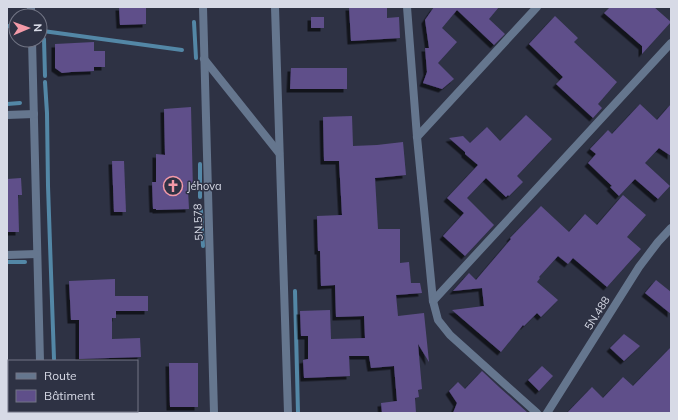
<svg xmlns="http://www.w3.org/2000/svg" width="678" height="420" font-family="Mulish,sans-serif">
<defs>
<filter id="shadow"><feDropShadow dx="-3.5" dy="3.5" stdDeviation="0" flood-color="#0009"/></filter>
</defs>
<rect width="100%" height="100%" fill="#2e3244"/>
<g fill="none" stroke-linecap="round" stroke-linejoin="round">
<g stroke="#5387a6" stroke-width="4">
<path d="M194 22 196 58"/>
<path d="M7 26 16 27"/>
<path d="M43 31 182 50"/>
<path d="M44 39 45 76"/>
<path d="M45 82 47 113 48 186 54 359"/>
<path d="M7 104 20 103"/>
<path d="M200 164V197"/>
<path d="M201 210 203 246"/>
<path d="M7 262H25"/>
<path d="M295 291 298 413"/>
</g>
</g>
<g fill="#5f4f8a" filter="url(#shadow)">
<path d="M119 7H146V24L120 25Z"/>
<path d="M349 7H387V18L399 17 400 38 351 41Z"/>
<path d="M434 7H499L489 19 505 34 494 45 457 10 442 28 457 42 438 63 454 79 442 89 423 83 427 72 425 48H429L425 20Z"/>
<path d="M610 7H654L671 22 642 54V46L604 13Z"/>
<path d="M555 16 578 38 574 42 617 82 598 104 602 108 593 118 556 84 563 77 529 44Z"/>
<rect x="311" y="17" width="13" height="11"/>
<path d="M94 42V51H105V67H94V71L71 72 62 73 55 68V44Z"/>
<path d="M291 68H347V89H290Z"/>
<path d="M640 104 657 120 671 104V156L659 148 645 163 670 186 658 199 635 179 619 196 610 187 612 186 588 163 596 154 590 149 608 130 612 134Z"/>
<path d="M191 107 193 191 188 190 189 209 156 210V209H153L152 182H156V154L165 155 164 109Z"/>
<path d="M526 115 552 139 517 176 523 182 509 196 508 195 506 197 486 178 467 198 494 225 465 256 443 236 464 213 447 198 478 165 465 154V152L449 138 463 136 470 143 487 127 500 141Z"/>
<path d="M352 116 353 146 377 145 403 142 406 175 375 178 378 229H400V263L409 262 411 283H420L422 293 396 295 398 316 424 313 429 362 418 344 422 389 418 390 419 397 415 398 416 413H382L381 403 397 401 394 366 371 368 369 356H349L350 376 304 378 303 360 308 359V336H301L300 311 330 310 331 339 365 338 364 316 336 317 335 285 321 286 320 251H318L317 216 342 215 339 161H324L323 117Z"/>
<path d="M112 161H124L126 212H114Z"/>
<path d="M21 178 22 195H18L19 232H7V179Z"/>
<path d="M623 195 646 215 627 237 641 249 607 287 573 258 568 264 558 256 539 277 540 278 537 282 558 300 541 317 537 313 524 326 523 325 501 352 452 310 484 306 482 288 453 291 469 273 476 280 511 239 510 238 541 206 569 232 585 214 597 225Z"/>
<path d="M115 279V296H148V311H116V318H112V339L140 338 141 357 79 359V320H71L69 281Z"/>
<path d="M656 280 671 292V314L645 293Z"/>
<path d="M624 334 640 346 624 361 610 348Z"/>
<path d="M671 347V413H567L592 387 603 398 623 377 633 386Z"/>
<path d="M169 363H198V407H170Z"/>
<path d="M542 366 553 376 539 391 528 380Z"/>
<path d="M482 371 499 387 528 413H453L457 403 449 391 458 382 465 389Z"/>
</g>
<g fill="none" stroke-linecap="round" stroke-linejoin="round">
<g stroke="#65768e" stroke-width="8">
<path d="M31 7V16"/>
<path d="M203 7 214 413"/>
<path d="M275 7 288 413"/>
<path d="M407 7 417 137 433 301 438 320 450 335 537 413"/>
<path d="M32 40 40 361"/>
<path d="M204 59 279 153"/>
<path d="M7 115 34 114"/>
<path d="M417 137 537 7"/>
<path d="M7 255 37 254"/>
<path d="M433 301 671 43"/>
<path d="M7 403H9"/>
<path d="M42 411V413"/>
<path d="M547 413 639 267 658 242 671 228"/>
</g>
</g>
<defs>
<symbol id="church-ring" viewBox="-11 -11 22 22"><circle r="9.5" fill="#2e3244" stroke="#f39aa8" stroke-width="1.5"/><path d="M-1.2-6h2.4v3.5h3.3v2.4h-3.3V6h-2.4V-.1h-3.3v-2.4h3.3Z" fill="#f39aa8"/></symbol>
</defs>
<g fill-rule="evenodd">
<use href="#church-ring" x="162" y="175" width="22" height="22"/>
</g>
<g text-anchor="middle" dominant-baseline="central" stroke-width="3" stroke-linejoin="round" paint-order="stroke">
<g font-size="11" fill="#d7dae6" stroke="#2e3244" text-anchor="start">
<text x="187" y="186">Jéhova</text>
</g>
<g font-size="11" fill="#d7dae6" stroke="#2e3244">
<text transform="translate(198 222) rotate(-92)">5N.578</text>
<text transform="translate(597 313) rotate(-58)">5N.488</text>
</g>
</g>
<rect width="678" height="420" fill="none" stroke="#d7dae6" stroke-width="16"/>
<rect x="8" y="360" width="130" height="52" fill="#2e3244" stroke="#727585"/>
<rect x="16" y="373" width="20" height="6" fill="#65768e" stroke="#727585"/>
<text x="44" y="380" font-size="12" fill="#d7dae6">Route</text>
<rect x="16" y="390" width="20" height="12" fill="#5f4f8a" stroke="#727585"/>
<text x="44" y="400" font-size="12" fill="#d7dae6">Bâtiment</text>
<g transform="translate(28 28) rotate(88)"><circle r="19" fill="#2e3244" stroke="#727585"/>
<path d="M0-3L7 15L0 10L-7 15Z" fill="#f39aa8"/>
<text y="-6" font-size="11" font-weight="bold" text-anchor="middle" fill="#d7dae6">N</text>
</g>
</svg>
